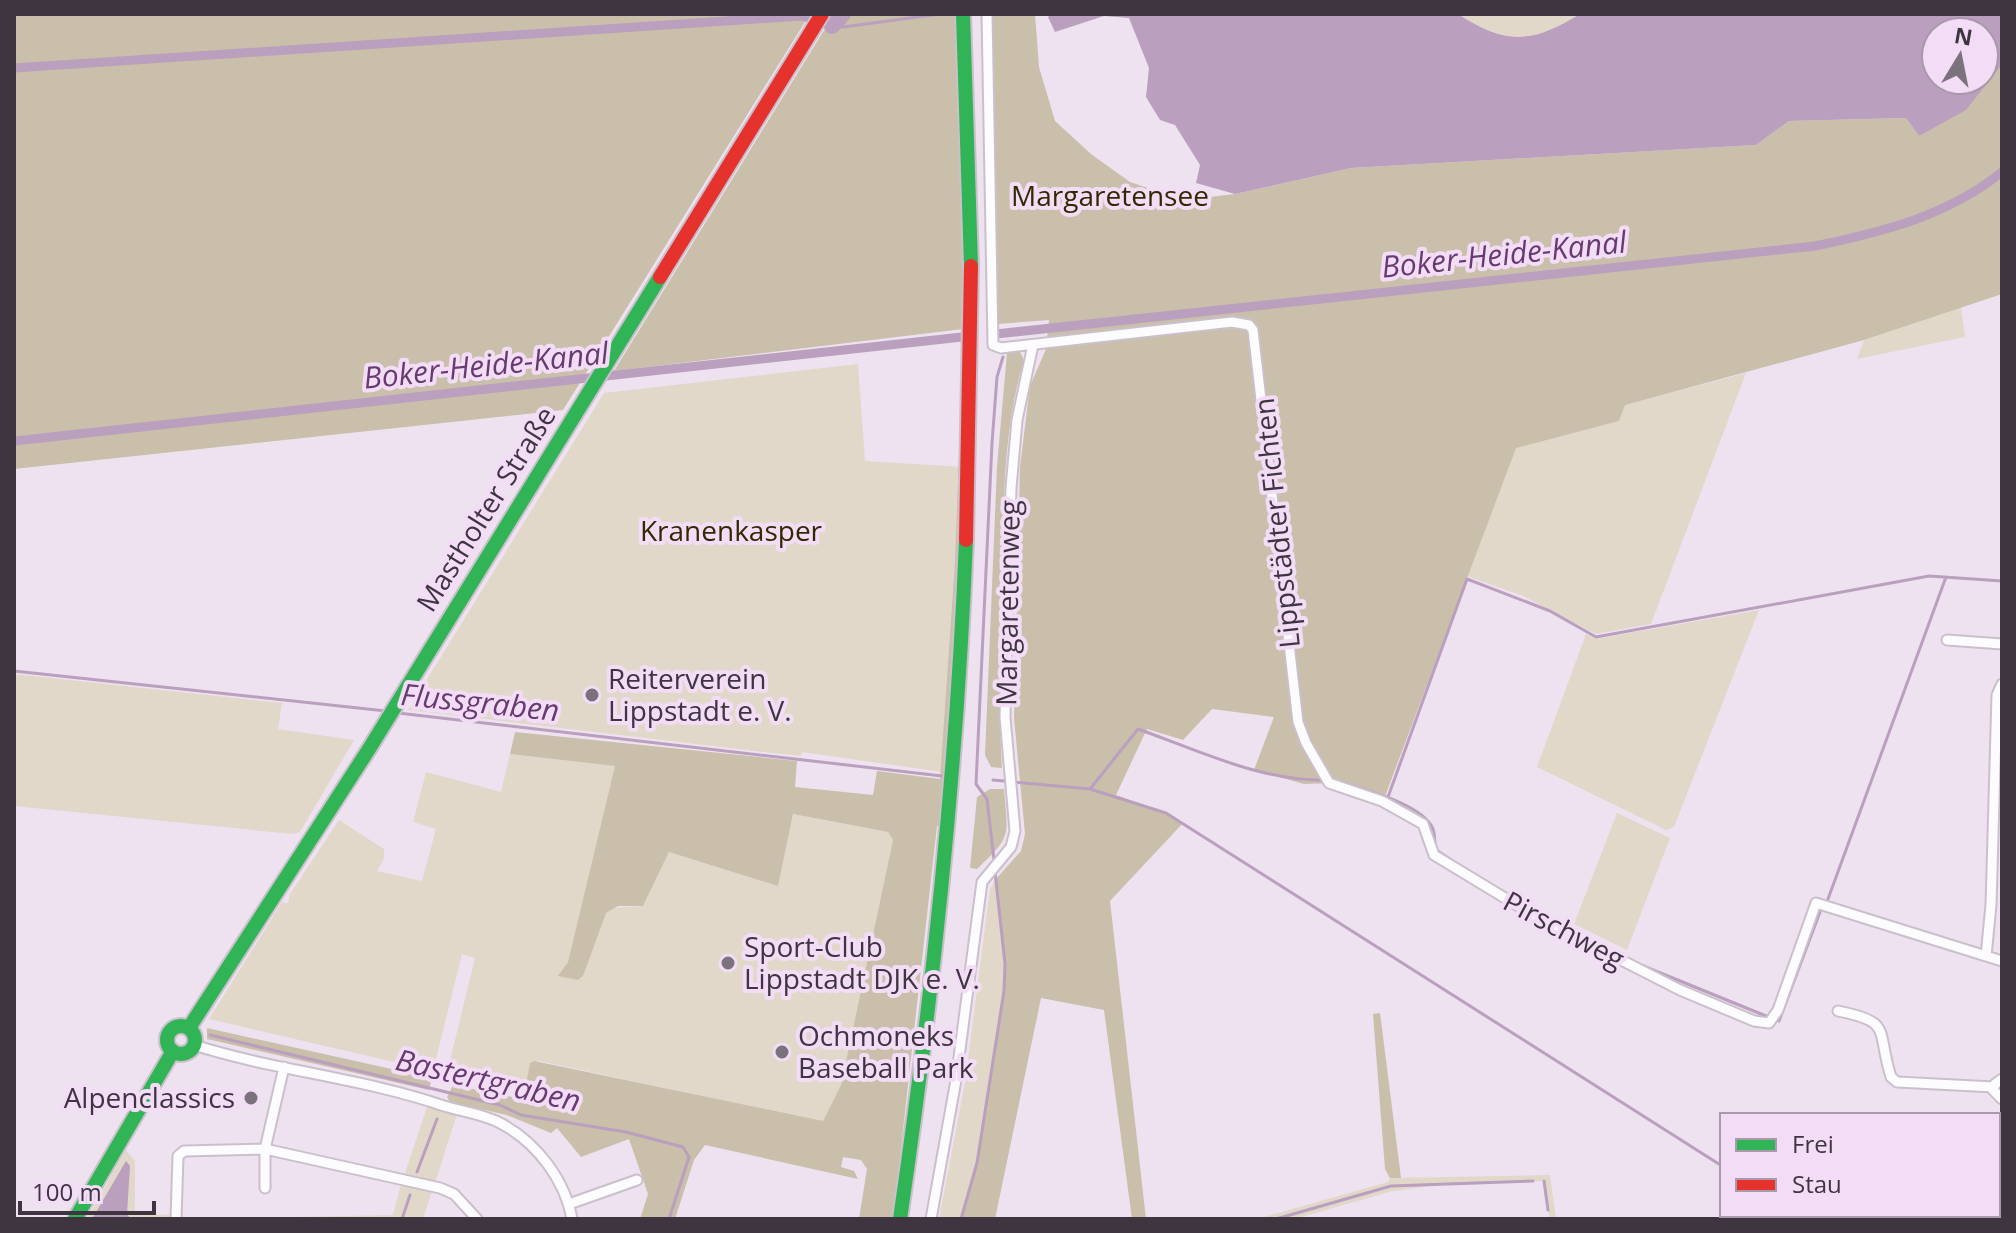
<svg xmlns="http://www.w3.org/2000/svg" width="2016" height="1233" font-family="'Open Sans',sans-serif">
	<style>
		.green { fill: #e1d8ca }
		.forest { fill: #c9bfaa }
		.water { fill: #ba9fbe; fill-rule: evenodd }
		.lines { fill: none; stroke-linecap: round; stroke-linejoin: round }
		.stream { stroke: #ba9fbe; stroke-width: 3 }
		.canal { stroke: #ba9fbe; stroke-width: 9 }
		.river { stroke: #ba9fbe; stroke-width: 16 }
		.street-casing { stroke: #cac0cb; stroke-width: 13 }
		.fast-casing { stroke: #cac0cb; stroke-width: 18 }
		.jam-casing { stroke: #cac0cb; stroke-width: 18 }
		.street { stroke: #fcfbfd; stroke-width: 9 }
		.fast { stroke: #30b455; stroke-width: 14 }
		.jam { stroke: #e5322d; stroke-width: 14 }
		.poi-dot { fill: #7c727e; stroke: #f2dcf6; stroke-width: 3 }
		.labels { text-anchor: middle; stroke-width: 8; stroke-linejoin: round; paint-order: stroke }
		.park-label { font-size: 28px; fill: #312a01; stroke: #f2dcf6 }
		.street-label { font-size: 28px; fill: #3e3540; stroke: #f2dcf6 }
		.poi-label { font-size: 28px; fill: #3e3540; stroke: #f2dcf6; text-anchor: start }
		.water-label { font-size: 30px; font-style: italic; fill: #673b6f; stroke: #f2dcf6 }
	</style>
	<rect width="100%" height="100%" fill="#eee2f0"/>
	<!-- green -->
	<path class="green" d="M1458,14H1580C1531,44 1507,45 1458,14Z
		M1961,307L1965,337L1857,359L1864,340Z
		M858,364L865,461L964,467L942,772L802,752L801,756L763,752L408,710L604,393Z
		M1746,373L1651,624L1596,634L1523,596L1467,576L1515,448L1618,421L1624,405Z
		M1759,610L1674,827L1666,830L1537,767L1586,634L1596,639Z
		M14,674L282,703L278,729L354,740L300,832L292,834L14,806Z
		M510,754L616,766L568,962L559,976L610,908L643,906L669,852L778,886L793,814L888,832L893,840L841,1085L823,1122L539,1061L530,1063L525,1090L447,1073L475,958L462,954L433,1071L209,1019L282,902L288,903L290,894L339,820L384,849V859L377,871L422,881L436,829L413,822L426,772L501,792Z
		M1617,813L1670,838L1627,950L1574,924Z
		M996,879L1005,964L1004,991L977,1163L961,1219H939L965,1082L990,889Z
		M427,1107L457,1114L435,1183L404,1176Z
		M126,1150L135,1161V1214L173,1215V1219H131L113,1185L92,1219H87Z
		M1550,1175L1556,1219H1550L1543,1181L1448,1184L1393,1191L1294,1219H1257L1388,1182L1390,1178Z
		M401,1184L432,1191L423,1219H182L393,1215Z"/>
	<!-- forest -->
	<path class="forest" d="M14,14H810L563,410L14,469Z
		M834,14H956L963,139V329L614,371Z
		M991,14H1035L1039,67L1055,121L1091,154L1130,182L1184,200L1235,194L1351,168L1756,145L1789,121L1906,118L1919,136L2002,64V294L1864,340L1625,405L1619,421L1516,448L1384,799L1334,783L1304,784L1254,770L1274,717L1212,709L1183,740L1147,729L1116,795L1166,813L1183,823L1110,901L1146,1219H1132L1104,1010L1041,998L995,1219H961L977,1163L1004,991L1005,964L996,879L1021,851L1025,834L1014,718L1020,467L1030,386L1046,349L1049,320L998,324Z
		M967,346L957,651L942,826H937L893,1219H859L867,1169L861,1160L843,1157L841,1167L854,1171L858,1179L705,1145L694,1160L675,1219H640L648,1194L629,1139L581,1157L557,1128L551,1133L507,1115L450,1102L447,1097L453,1085L523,1099L530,1063L534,1061L823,1121L841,1085L893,840L888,832L793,814L778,886L669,852L643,906H618L606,913L583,976L578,980L558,976L568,962L615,766L510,754L515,732L797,761L795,787L873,795L877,771L940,779L955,563L963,347Z
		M1020,352L1024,360C1003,429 1004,500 1002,572C1001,638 998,703 1002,768L991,767L985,755L997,466L1007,353Z
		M990,789H1004C1008,837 1012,836 977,869L970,868L977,797Z
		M1380,1013L1401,1178H1390L1385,1169L1373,1014Z
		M207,1028L432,1078L429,1090L207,1039Z"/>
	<!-- water -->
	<path class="water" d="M1051,14H1458C1506,45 1531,44 1580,14H2002L2000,67L1966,110L1919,136L1906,118L1789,121L1756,145L1351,168L1235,194L1196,183L1200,165L1175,125L1160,120L1146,97L1149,68L1129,18L1104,16L1055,32L1048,17ZM1936,32H1984V80H1936Z
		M126,1161L130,1166L127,1214L131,1219H92Z"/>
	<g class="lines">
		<!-- stream -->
		<path class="stream" d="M789,18L793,14
			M832,26L843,27L940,14
			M14,671L386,711
			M398,713L942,776
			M993,780L1090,789L1166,813L1722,1166
			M1341,782C1364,789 1424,805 1433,829C1435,834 1435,843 1435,849L1451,860
			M1090,789L1138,729C1197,750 1263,782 1326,780
			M1388,797L1467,579L1550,611L1596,637L1929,576L2002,581
			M994,860L987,799L976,784L992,443L997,377L1003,357
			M1498,889L1597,943
			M1828,899L1946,577
			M1636,963L1766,1016
			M1779,1021L1820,912
			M210,1035L500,1105L521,1115L626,1132L683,1147L689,1157L669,1219
			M417,1172L437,1119
			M1544,1181L1548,1210
			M1798,1215L1804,1219
			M402,1219L410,1195
			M961,1219L977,1163L1004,991L1005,964L995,872
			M1276,1219L1391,1186L1533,1181
			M1818,1219L1821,1215"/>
		<!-- canal -->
		<path class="canal" d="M14,68L803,16L832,26
			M996,334L1815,246C1883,232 1947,216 2002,172
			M14,441L962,337"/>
		<!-- river -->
		<path class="river" d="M832,26L843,14"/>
		<defs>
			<path id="street" d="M987,14L993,345L1001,348L1232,322L1249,325L1253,330L1298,722L1306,743L1329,783L1382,801L1423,824L1434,855L1533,915L1680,990L1754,1021L1769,1023L1778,1010L1816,903L2002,961
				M1947,640L2002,644
				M1986,956L1991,905L1997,695L2002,684
				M1838,1011C1893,1022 1876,1029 1891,1077L1897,1082L1994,1087
				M194,1045C276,1071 363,1078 444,1106C463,1112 484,1114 502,1124C537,1143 565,1180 572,1219
				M2002,1079L1995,1084L1993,1090L2002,1099
				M265,1188V1149L284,1067
				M569,1204L637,1180
				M176,1219L178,1156L184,1151L265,1149L440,1188L454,1194L477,1219
				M931,1219L956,1080L982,882L1011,847L1015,831L1005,717L1011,488L1017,420L1033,345"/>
			<path id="fast" d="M963,14L971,266
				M167 1040a14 14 0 1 1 28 0a14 14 0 1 1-28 0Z
				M189,1028L369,749L660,277
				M75,1219L173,1051
				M900,1219C933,994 957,768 966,540"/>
			<path id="jam" d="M660,277L822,14
				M966,540L971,266"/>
		</defs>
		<!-- street casing -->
		<use href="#street" class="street-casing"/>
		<!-- fast casing -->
		<use href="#fast" class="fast-casing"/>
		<!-- jam casing -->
		<use href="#jam" class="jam-casing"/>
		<!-- street -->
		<use href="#street" class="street"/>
		<!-- fast -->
		<use href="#fast" class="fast"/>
		<!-- jam -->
		<use href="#jam" class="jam"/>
	</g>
	<!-- markers -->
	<g class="poi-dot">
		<circle cx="592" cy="695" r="8"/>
		<circle cx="728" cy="963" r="8"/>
		<circle cx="782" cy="1052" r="8"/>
		<circle cx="251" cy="1098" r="8"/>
	</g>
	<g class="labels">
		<!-- park labels -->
		<g class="park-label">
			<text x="1110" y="206">Margaretensee</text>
			<text x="731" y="541">Kranenkasper</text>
		</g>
		<!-- street labels -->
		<g class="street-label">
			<text transform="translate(486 509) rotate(-58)" y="10">Mastholter Straße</text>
			<text transform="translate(1277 523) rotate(-96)" y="10">Lippstädter Fichten</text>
			<text transform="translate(1008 603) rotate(-89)" y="10">Margaretenweg</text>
			<text transform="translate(1564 930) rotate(28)" y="10">Pirschweg</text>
		</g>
		<!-- poi labels -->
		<g class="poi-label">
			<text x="608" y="689">Reiterverein<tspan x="608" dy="32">Lippstadt e. V.</tspan></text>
			<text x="744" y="957">Sport-Club<tspan x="744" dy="32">Lippstadt DJK e. V.</tspan></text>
			<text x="798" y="1046">Ochmoneks<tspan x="798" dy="32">Baseball Park</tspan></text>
			<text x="235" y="1108" text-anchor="end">Alpenclassics</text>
		</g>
		<!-- water labels -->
		<g class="water-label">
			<text transform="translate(1504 255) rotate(-6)" y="10">Boker-Heide-Kanal</text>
			<text transform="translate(486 366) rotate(-6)" y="10">Boker-Heide-Kanal</text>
			<text transform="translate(480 703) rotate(6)" y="10">Flussgraben</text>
			<text transform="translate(488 1081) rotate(13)" y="10">Bastertgraben</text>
		</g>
	</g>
	<!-- border -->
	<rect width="2016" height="1233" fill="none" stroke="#3e3540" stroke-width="32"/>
	<!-- legend -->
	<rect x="1720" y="1113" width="280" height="104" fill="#f2dcf6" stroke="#aa99ad" stroke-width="2"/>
	<rect x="1736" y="1139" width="40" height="12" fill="#30b455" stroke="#aa99ad" stroke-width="2"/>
	<text x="1792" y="1153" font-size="24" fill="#3e3540">Frei</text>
	<rect x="1736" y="1179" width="40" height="12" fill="#e5322d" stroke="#aa99ad" stroke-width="2"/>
	<text x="1792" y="1193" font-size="24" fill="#3e3540">Stau</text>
	<!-- north arrow -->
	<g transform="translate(1960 56) rotate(10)"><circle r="38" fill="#f2dcf6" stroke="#aa99ad" stroke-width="2"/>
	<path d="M0-6L14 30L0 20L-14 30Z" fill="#7c727e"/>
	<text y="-12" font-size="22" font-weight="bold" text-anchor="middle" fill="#3e3540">N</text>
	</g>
	<!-- scale -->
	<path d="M20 1201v12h134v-12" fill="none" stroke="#3e3540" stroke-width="4"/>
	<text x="32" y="1201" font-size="24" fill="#3e3540" stroke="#f2dcf6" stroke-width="6" paint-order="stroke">100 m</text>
</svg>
